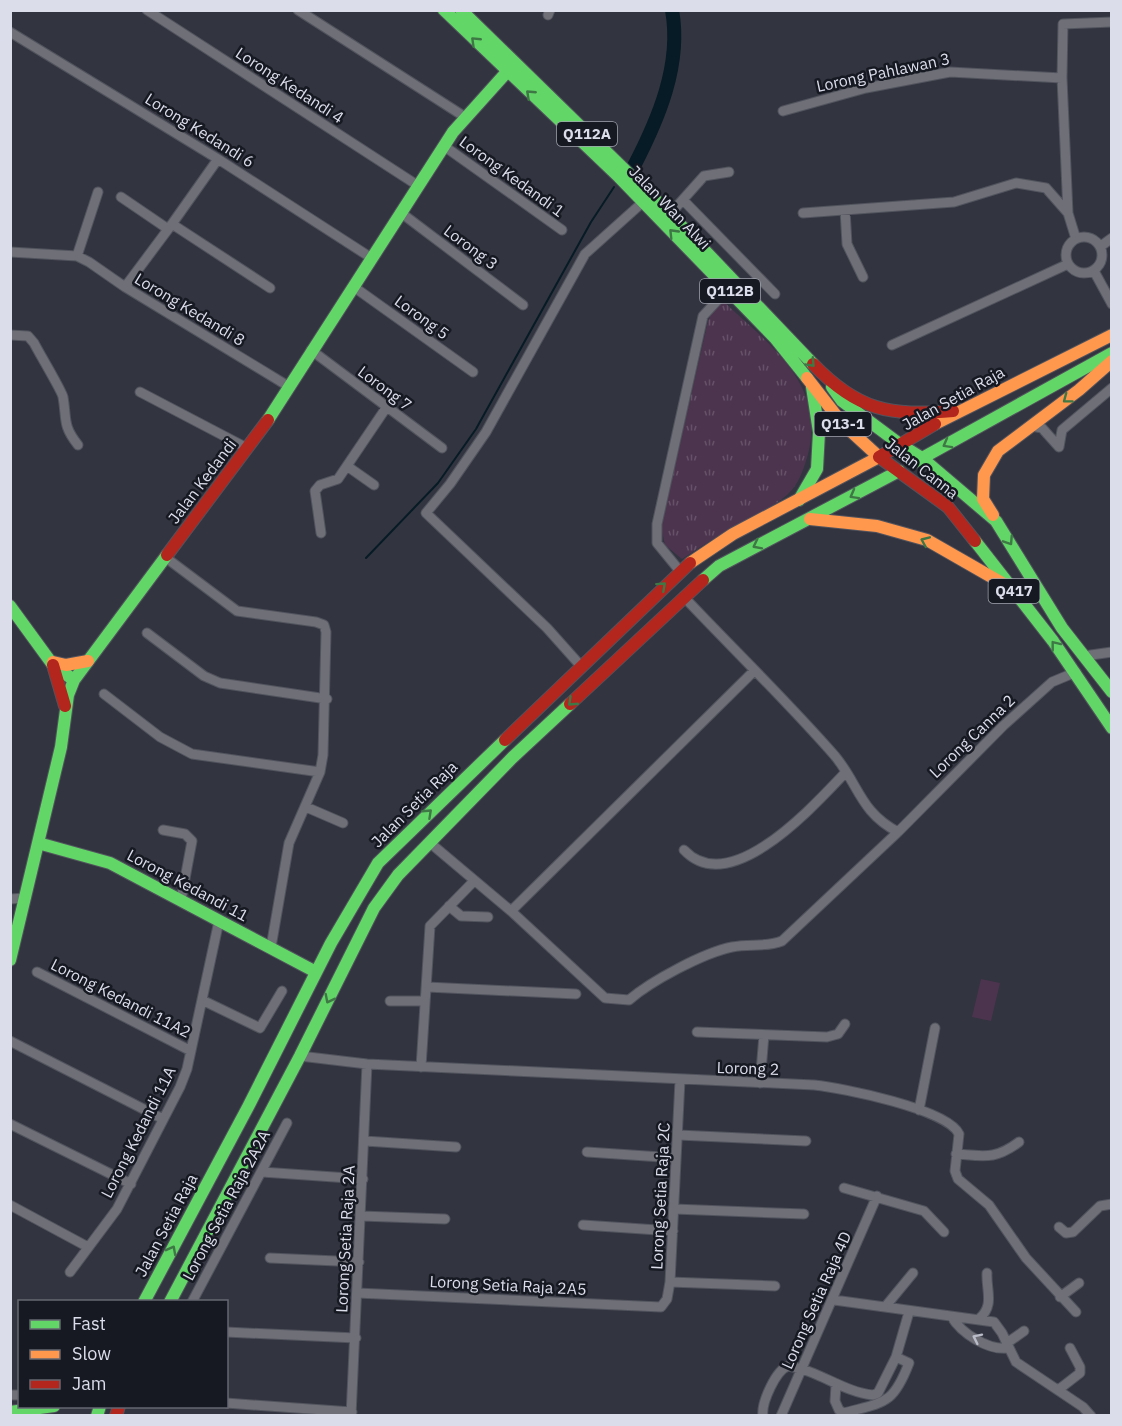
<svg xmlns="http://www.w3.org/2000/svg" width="1122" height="1426" font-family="'IBM Plex Sans',sans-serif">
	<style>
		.grass { fill: url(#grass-tufts) }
		.pitch { fill: #4c344f }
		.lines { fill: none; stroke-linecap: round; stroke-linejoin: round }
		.stream { stroke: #061b25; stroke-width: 2 }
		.river { stroke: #061b25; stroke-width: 14 }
		.street-casing { stroke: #51535d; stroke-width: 11 }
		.fast-casing { stroke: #51535d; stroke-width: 14 }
		.slow-casing { stroke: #51535d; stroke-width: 14 }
		.jam-casing { stroke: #51535d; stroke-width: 14 }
		.street { stroke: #6e6f77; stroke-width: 9 }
		.fast { stroke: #63d668; stroke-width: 12 }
		.slow { stroke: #ff974d; stroke-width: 12 }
		.jam { stroke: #b3261e; stroke-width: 12 }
		.oneway { stroke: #3d7845 }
		.oneway2 { stroke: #babcc8 }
		.labels { text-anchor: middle; stroke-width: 5; stroke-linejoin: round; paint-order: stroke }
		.shield { fill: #171922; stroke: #a0a2ae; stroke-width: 1.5 }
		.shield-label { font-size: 15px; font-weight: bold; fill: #dbddea }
		.street-label { font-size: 16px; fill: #dbddea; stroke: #171922 }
	</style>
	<defs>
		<pattern id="grass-tufts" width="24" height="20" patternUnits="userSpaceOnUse" patternTransform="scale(1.5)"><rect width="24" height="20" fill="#4c344f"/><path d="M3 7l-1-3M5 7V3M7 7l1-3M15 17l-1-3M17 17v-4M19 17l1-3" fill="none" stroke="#655168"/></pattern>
	</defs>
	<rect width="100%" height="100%" fill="#32343f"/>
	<!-- grass -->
	<path class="grass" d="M722,300C768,344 826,382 808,454C804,468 799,484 788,494C775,506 756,515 741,523C721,534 701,546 682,559L665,545L661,527L708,321L712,312Z"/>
	<!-- pitch -->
	<path class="pitch" d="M981,979L1000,983L991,1021L972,1017Z"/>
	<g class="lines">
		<!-- stream -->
		<path class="stream" d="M366,558L438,483L476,429L591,222L614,187"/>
		<!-- river -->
		<path class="river" d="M633,168C658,120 682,65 672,10"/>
		<defs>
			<path id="street" d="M147,10L417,185
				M298,10L465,117
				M548,15L550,10
				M10,32L218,159L370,257
				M783,111L866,88L950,72L1062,78
				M444,146L562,230
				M218,159L172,224L270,288
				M121,197L168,229
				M683,200L775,294
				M845,210L847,244L863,277
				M400,212L523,305
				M803,213L954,202L1016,183L1046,188L1068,213
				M670,214L704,176L729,172
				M1066 255a18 18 0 1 1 36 0a18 18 0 1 1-36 0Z
				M1076,239L1068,213L1062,78L1063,24L1112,22
				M1101,246L1112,238
				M10,252L77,256L89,262L125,287L288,386
				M77,256L98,192
				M1094,271L1112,304
				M125,287L172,224
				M354,287L473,372
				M10,335L28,336L34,343C39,353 62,391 63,397C67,419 62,425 78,445
				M892,345L1068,264
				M311,350L442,448
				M140,392L247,448
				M1032,426L1042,428L1059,447
				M1059,447L1062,430L1112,388
				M347,466L374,485
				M321,533L315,491L320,485L338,479L386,408
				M165,557L237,611L316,622L324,625L326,632L323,755L320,772L289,843L271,947
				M679,570L657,543V524L703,316L728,289
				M684,597C734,650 787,701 835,756C859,785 860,812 898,832
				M147,633L204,676L220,683L327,699
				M1084,656L1112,652
				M580,665L547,628L426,513L450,484L486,432L585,254L643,202
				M104,694L160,737L192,754L320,772
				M306,807L343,823
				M163,830L185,834L192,841L181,900
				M429,842L511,911L605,998L629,1000C651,981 703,953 732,947C750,943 764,948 782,941L898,832L1003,726L1052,682L1076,672
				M684,850C731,900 816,803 846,772
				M10,899L25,898
				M449,906L461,916L488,917
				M511,911L754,671
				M37,972L191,1051
				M427,987L576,994
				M202,1000L260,1028L282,991
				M390,1001H425
				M697,1032L827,1037L838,1034L845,1024
				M10,1041L163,1119
				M300,1056L367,1064L814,1085C842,1088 948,1109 959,1134L955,1171L958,1179L989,1205L1026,1258L1076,1312
				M421,1067L430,926L474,881
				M760,1083L764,1035
				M919,1110L935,1028
				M10,1124L131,1184
				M678,1135L806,1141
				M365,1141L456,1147
				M587,1152L676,1158
				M956,1154C984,1156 995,1160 1019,1142
				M262,1172L363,1179
				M844,1188L924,1211L944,1232
				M10,1205L88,1247
				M674,1209L804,1214
				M361,1216L445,1219
				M583,1225L673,1231
				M1059,1227L1066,1233L1073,1232L1100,1206L1112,1204
				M270,1258L359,1262
				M70,1272L117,1209L180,1087L187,1069L219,921
				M670,1282L775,1286
				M357,1293L661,1307L667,1299L670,1282L680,1080
				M1060,1297L1079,1283
				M834,1300L994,1322L1002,1333L1016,1362L1083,1407L1091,1416
				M192,1302L287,1123
				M885,1307L913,1273
				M951,1316C961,1333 988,1351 1009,1348
				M979,1319C995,1305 986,1291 987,1273
				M226,1332L356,1338
				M1007,1343L1024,1331
				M836,1385L835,1401L839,1410L844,1413C884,1402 893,1405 909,1363L896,1357
				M1058,1390L1080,1373V1367L1070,1348
				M10,1395H20
				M226,1403L352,1412
				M351,1416L367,1064
				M763,1416C761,1403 776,1370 788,1366C818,1370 843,1392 873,1395L878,1393L896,1357L909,1312
				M781,1416L877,1196"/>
			<path id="fast" d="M444,10L619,177L775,338L807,378
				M461,10L670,214L813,364
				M832,387L842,401L901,445
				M268,420L453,132L514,64
				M901,445L922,458L996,521L1062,628L1112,692
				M915,462L1112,353
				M799,500L817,469L819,432L812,387
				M975,541L1053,641L1112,728
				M703,580L719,566L899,471
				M10,606L53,665L74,680
				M38,843L110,863L316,972
				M10,960L61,747L68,695L74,680L167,555
				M144,1302L248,1107L331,943L378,863L505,740
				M170,1302L300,1056L374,908L398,875L513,757L570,704
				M10,1412L54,1406
				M97,1416L100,1406"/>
			<path id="slow" d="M935,424L1112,335
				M993,515L983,499L984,475L998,451L1079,390L1112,361
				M810,519L877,526L927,540L1009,587
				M690,563L733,534L879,457L842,423L807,378
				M53,662L66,665L88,661"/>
			<path id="jam" d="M813,364C858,411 890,416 953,411
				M935,424L879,457L948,507L975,541
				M167,555L268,420
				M53,665L65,706
				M570,704L703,580
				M505,740L690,563
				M116,1416L119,1406"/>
		</defs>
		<!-- street casing -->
		<use href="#street" class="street-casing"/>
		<!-- fast casing -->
		<use href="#fast" class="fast-casing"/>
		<!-- slow casing -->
		<use href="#slow" class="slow-casing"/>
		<!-- jam casing -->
		<use href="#jam" class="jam-casing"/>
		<!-- street -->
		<use href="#street" class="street"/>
		<!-- fast -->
		<use href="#fast" class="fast"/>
		<!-- slow -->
		<use href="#slow" class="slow"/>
		<!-- jam -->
		<use href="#jam" class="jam"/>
	</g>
	<!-- one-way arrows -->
	<defs><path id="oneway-chevron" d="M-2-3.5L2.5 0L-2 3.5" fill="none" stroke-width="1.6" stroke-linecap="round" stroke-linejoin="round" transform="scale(1.5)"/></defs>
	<g class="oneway">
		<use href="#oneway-chevron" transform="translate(475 41) rotate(-136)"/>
		<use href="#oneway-chevron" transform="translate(530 94) rotate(-137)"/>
		<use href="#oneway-chevron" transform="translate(673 233) rotate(-134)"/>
		<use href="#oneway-chevron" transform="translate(811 363) rotate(47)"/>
		<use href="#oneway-chevron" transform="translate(1067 399) rotate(143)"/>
		<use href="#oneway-chevron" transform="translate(947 444) rotate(151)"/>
		<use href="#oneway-chevron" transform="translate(854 495) rotate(151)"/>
		<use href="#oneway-chevron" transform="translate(925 541) rotate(-157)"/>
		<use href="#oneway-chevron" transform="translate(1009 541) rotate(57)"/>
		<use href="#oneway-chevron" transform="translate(757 545) rotate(153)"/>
		<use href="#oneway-chevron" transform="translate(662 586) rotate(-42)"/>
		<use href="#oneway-chevron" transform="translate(1055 645) rotate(-128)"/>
		<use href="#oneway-chevron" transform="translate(572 702) rotate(137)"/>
		<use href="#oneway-chevron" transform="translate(428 813) rotate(-43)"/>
		<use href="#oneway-chevron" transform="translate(329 999) rotate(117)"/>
		<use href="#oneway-chevron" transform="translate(172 1250) rotate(-62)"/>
	</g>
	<use class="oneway2" href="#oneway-chevron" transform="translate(977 1338) rotate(-154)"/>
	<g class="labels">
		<!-- shield labels -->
		<g class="shield">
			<rect x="557" y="122" width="60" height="24" rx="4.5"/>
			<rect x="700" y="279" width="60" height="24" rx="4.5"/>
			<rect x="814.5" y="412" width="57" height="24" rx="4.5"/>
			<rect x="988.5" y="579" width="51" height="24" rx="4.5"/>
		</g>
		<g class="shield-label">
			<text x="587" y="139">Q112A</text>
			<text x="730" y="296">Q112B</text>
			<text x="843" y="429">Q13-1</text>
			<text x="1014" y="596">Q417</text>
		</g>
		<!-- street labels -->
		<g class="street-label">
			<text transform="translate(883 72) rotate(-12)" y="6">Lorong Pahlawan 3</text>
			<text transform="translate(290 85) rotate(33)" y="6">Lorong Kedandi 4</text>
			<text transform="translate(200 130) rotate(32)" y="6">Lorong Kedandi 6</text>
			<text transform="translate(512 176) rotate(36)" y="6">Lorong Kedandi 1</text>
			<text transform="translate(670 207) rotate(46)" y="6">Jalan Wan Alwi</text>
			<text transform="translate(471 247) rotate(37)" y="6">Lorong 3</text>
			<text transform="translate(190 309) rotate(31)" y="6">Lorong Kedandi 8</text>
			<text transform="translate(422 317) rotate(36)" y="6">Lorong 5</text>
			<text transform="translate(385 388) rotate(37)" y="6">Lorong 7</text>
			<text transform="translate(953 398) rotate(-29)" y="6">Jalan Setia Raja</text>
			<text transform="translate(922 468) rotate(38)" y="6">Jalan Canna</text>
			<text transform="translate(202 481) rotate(-53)" y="6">Jalan Kedandi</text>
			<text transform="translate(972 736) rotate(-44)" y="6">Lorong Canna 2</text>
			<text transform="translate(414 804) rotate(-45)" y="6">Jalan Setia Raja</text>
			<text transform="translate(188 885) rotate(28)" y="6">Lorong Kedandi 11</text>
			<text transform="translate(121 998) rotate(27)" y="6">Lorong Kedandi 11A2</text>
			<text transform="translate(748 1068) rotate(2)" y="6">Lorong 2</text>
			<text transform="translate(138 1132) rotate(-63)" y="6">Lorong Kedandi 11A</text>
			<text transform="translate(660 1196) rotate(-87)" y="6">Lorong Setia Raja 2C</text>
			<text transform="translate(226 1205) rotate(-62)" y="6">Lorong Setia Raja 2A2A</text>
			<text transform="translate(166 1225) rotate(-62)" y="6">Jalan Setia Raja</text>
			<text transform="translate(345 1239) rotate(-87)" y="6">Lorong Setia Raja 2A</text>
			<text transform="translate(508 1285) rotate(3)" y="6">Lorong Setia Raja 2A5</text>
			<text transform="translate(816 1300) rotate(-66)" y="6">Lorong Setia Raja 4D</text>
		</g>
	</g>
	<!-- border -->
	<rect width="1122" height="1426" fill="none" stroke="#dbddea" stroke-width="24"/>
	<!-- legend -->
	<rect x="18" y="1300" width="210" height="108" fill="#171922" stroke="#656772" stroke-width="1.5"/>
	<rect x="30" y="1320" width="30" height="9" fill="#63d668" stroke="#656772" stroke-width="1.5"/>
	<text x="72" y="1330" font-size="18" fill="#dbddea">Fast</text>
	<rect x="30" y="1350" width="30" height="9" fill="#ff974d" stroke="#656772" stroke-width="1.5"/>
	<text x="72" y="1360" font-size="18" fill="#dbddea">Slow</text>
	<rect x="30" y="1380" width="30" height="9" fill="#b3261e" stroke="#656772" stroke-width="1.5"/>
	<text x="72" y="1390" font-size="18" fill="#dbddea">Jam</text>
</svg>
